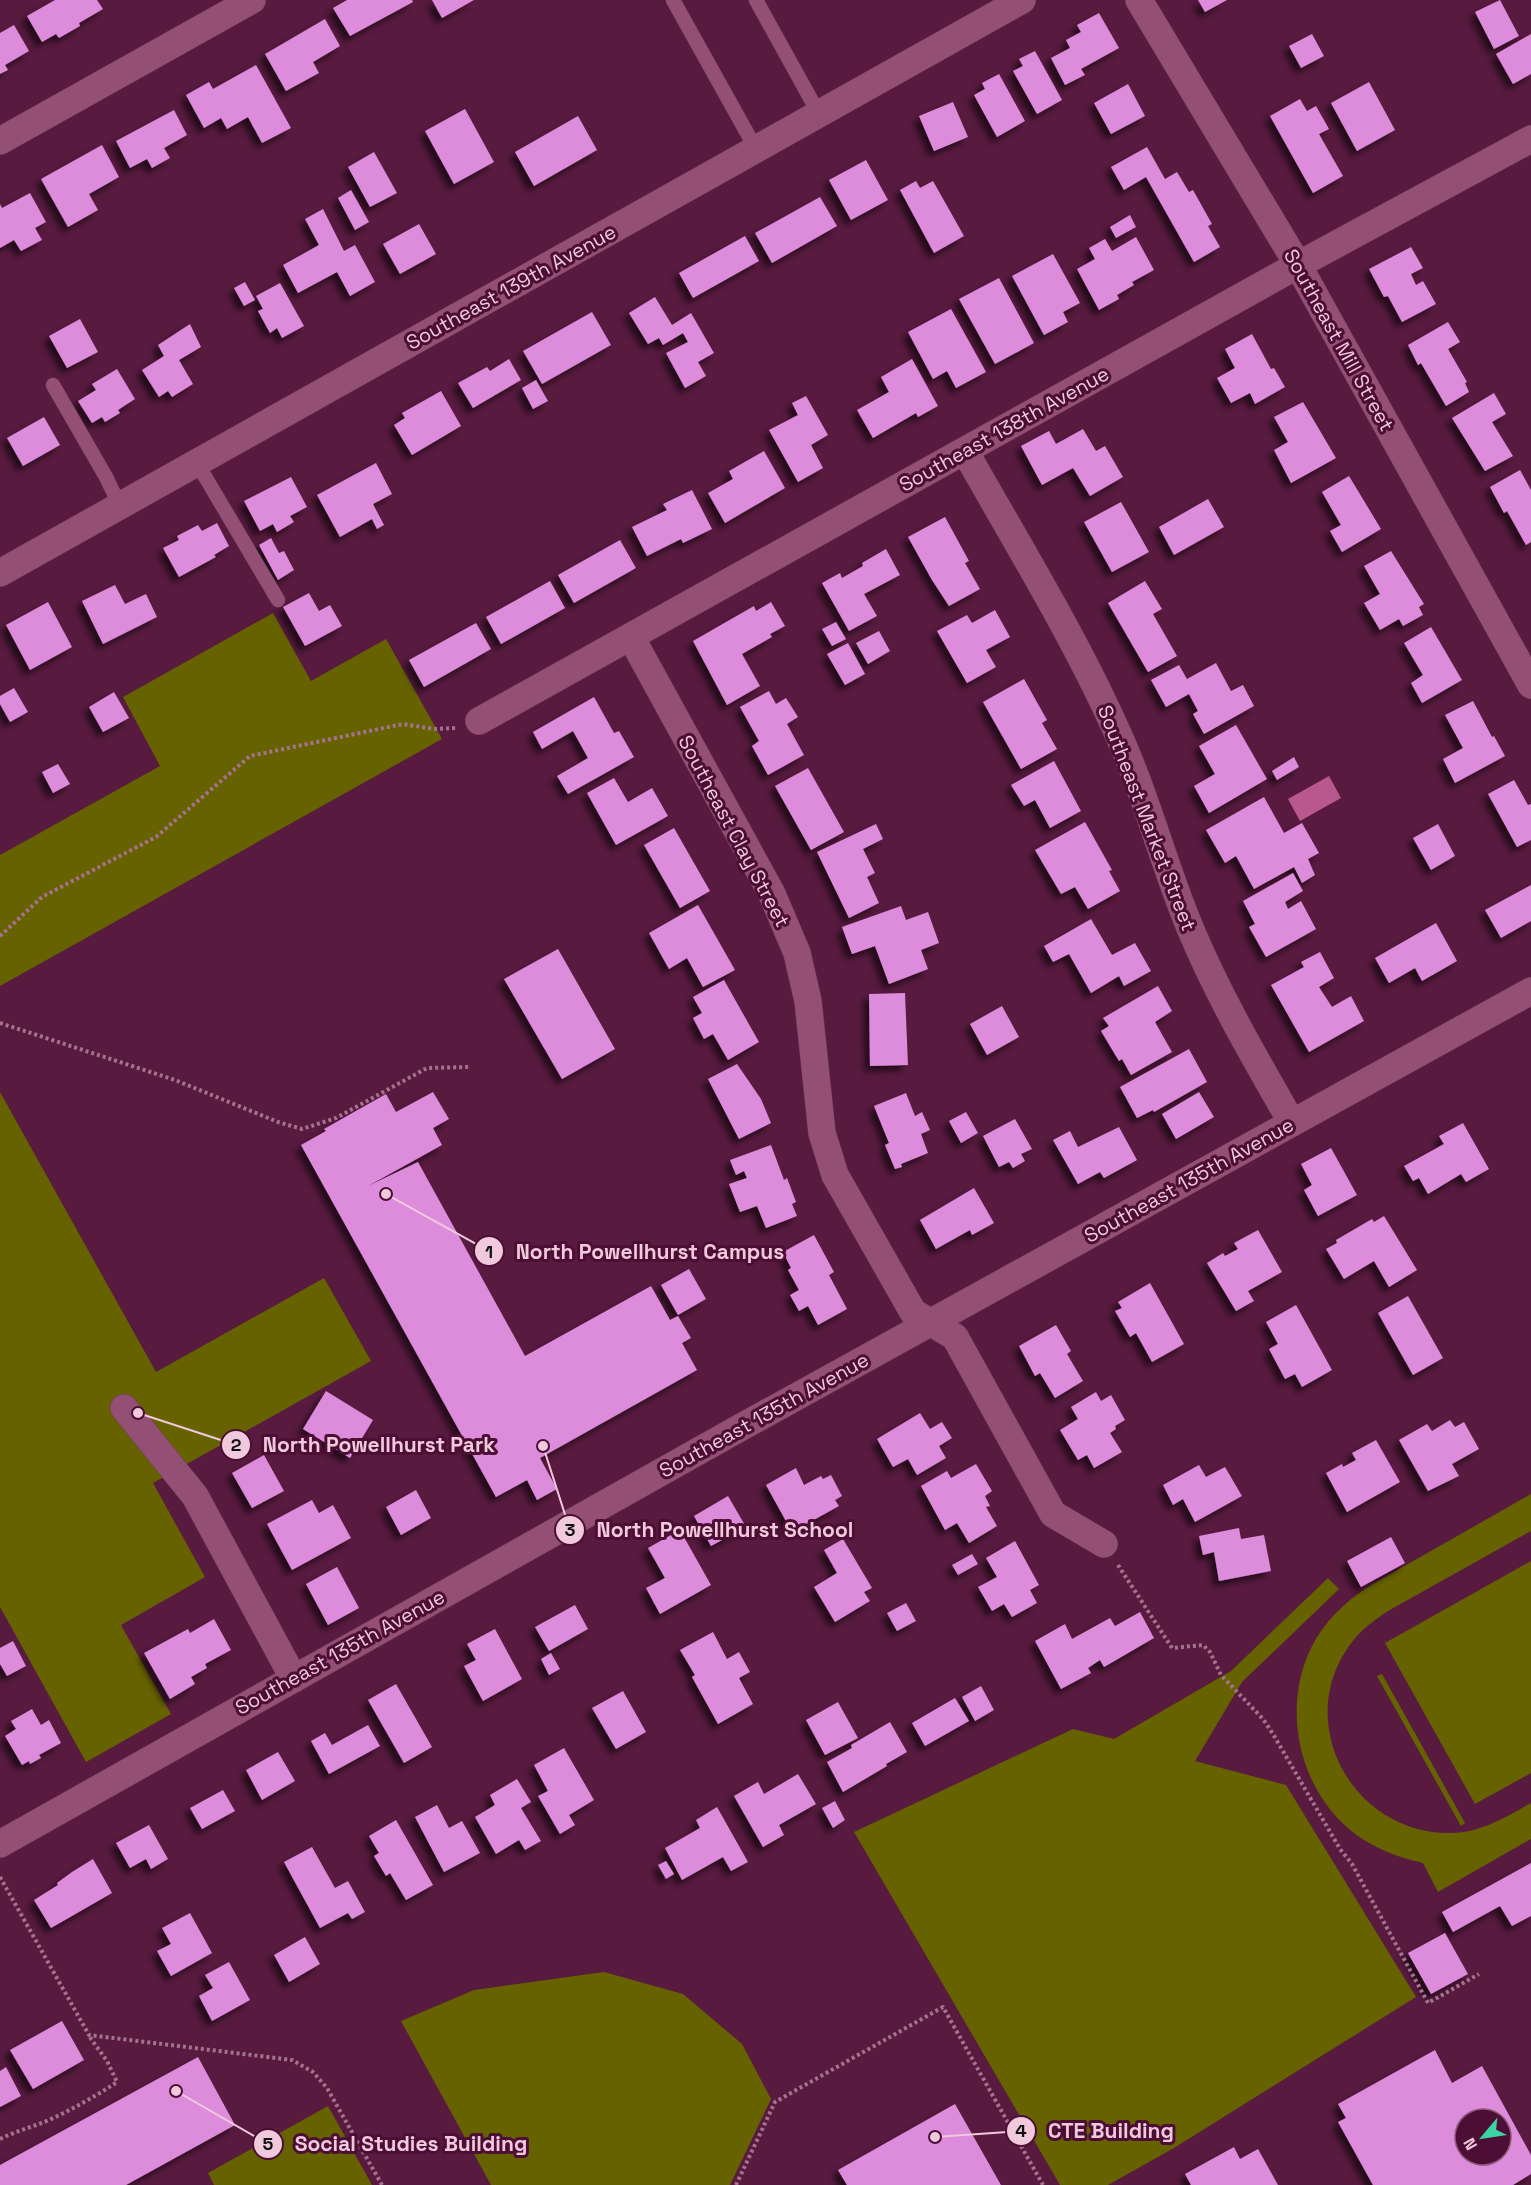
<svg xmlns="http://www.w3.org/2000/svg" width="1531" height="2185" font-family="'Space Grotesk',sans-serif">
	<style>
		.green { fill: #666200 }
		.water { fill: #b8588e }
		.building { fill: #dc8cdb; fill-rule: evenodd; filter: url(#shadow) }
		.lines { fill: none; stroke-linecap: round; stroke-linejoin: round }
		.service-casing { stroke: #723c5d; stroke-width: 15 }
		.minor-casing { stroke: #723c5d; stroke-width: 28 }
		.path { stroke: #a5728f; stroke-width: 4; stroke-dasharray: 3 3; stroke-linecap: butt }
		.service { stroke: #934f74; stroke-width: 14 }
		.minor { stroke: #934f74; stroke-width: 27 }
		.labels { text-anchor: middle; stroke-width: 6; stroke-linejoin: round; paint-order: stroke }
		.street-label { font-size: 20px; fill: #f1c9dd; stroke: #4c0e35 }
		.leader { fill: none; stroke: #f1c9dd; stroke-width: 2 }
		.callout-dot { fill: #f1c9dd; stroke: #4c0e35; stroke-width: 2 }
		.mark-label { font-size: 18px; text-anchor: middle; font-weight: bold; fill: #111 }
		.callout-label { font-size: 21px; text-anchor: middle; font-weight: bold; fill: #f1c9dd; stroke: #4c0e35; stroke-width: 6; stroke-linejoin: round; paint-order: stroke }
	</style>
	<defs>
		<filter id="shadow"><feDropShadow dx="-5.5" dy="5.5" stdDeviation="3" flood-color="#0009"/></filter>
	</defs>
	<rect width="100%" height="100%" fill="#581a3f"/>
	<!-- green -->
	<path class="green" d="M273,613L311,681L386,639L442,739L0,986V855L160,766L123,697Z
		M0,1092L156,1372L324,1278L371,1361L153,1483L205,1577L121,1625L171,1714L86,1762L0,1607Z
		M1531,1494V1531L1388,1611C1376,1619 1365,1627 1356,1637C1285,1721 1357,1845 1464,1832C1489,1828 1510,1815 1531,1803V1839L1438,1892L1423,1863C1396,1857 1370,1847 1349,1829C1295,1783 1280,1698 1317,1637C1332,1614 1350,1598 1373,1584Z
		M1531,1561V1773L1475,1804L1385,1643Z
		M1328,1578L1339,1589L1242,1682L1195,1761L1286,1785L1416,1997L1174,2148L1108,2185H1060L854,1832L1073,1729L1114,1739L1231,1671Z
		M1382,1674L1465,1823L1461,1826L1377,1676Z
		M604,1972L683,1994L742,2044L771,2099L730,2185H491L401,2021L474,1990Z
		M328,2106L372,2185H214L208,2173Z"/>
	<!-- water -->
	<path class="water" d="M1329,776L1341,798L1300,821L1288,799Z"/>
	<!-- building -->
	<path class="building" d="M55,0H97L103,9L79,23L80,26L59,38L56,34L42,42L27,16Z
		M347,0H412L413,2L350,36L333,8Z
		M432,0H474L442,18Z
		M1198,0H1227L1205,12Z
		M1500,0L1519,36L1494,49L1475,12Z
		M1099,13L1119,48L1081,69L1085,75L1065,85L1051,58L1070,48L1066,40L1081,32L1077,25Z
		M325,19L340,46L313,62L319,73L286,91L265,54Z
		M14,25L29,51L5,65L8,70L0,74V33Z
		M1312,34L1324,56L1301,68L1289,46Z
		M1531,34V74L1513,84L1496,54Z
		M1035,51L1062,100L1037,114L1013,71L1023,66L1019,59Z
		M256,65L291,128L262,143L248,117L227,129L221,118L204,128L186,95L209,82L213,89Z
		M999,74L1025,121L997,137L974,95L985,89L982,83Z
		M1369,82L1395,130L1357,151L1331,103Z
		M1128,84L1145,116L1111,134L1094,103Z
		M1300,99L1307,111L1316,106L1329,129L1319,134L1343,176L1313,193L1270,116Z
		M953,102L968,137L934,151L919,116Z
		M465,109L494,162L454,184L425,131Z
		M174,110L187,135L164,148L170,158L152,168L147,159L130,168L116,141Z
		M578,116L597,150L534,186L515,152Z
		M102,145L119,177L89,194L98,210L68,227L41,179Z
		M1147,147L1165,179L1177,172L1189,192L1193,190L1212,224L1208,226L1220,247L1194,262L1146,177L1124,190L1111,167Z
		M374,152L397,193L370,207L348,167Z
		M866,160L888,200L851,220L829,180Z
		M916,181L920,188L933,181L964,236L934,253L900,190Z
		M351,190L369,222L355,230L338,198Z
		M30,193L46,222L35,228L42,240L21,251L14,240L0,248V204L2,208Z
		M820,197L837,226L772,263L755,233Z
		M323,209L344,251L355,245L375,282L350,296L337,272L298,293L283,265L319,245L305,219Z
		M1130,215L1136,227L1116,238L1110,227Z
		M419,224L436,254L400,274L383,244Z
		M745,236L759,261L693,298L679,273Z
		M1136,237L1154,270L1132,282L1134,285L1117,295L1119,299L1099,310L1077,269L1095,259L1089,248L1105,239L1112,251Z
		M1411,247L1423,268L1411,274L1416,285L1423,281L1436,304L1402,322L1388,296L1384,297L1369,269Z
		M1053,254L1080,303L1063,312L1068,322L1044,335L1012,276Z
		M999,278L1034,343L995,364L959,299Z
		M245,282L255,300L244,306L234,288Z
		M280,283L304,326L282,338L277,328L270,333L258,311L263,309L256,296Z
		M655,297L672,325L691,313L714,353L698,362L706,376L685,388L666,353L688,342L683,333L663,345L659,338L648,344L629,313Z
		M951,309L986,372L956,388L947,371L933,379L908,332Z
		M592,312L611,345L542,384L523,351Z
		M80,319L98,352L67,368L49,336Z
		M1448,322L1460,342L1448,349L1467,382L1465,383L1469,392L1446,406L1421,363L1418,365L1408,345Z
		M190,324L201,347L179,360L193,384L172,397L168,391L159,397L142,370L164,356L158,345Z
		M1252,334L1271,369L1274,368L1285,387L1255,404L1250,393L1231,403L1217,378L1235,368L1225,349Z
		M509,359L521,380L473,408L458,383L487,367L490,371Z
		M912,359L938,406L918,417L916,413L873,438L857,410L889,392L881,377Z
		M117,369L135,399L118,410L120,413L105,422L102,417L92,423L78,401L96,390L92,384Z
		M536,380L548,401L533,409L522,388Z
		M441,391L461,426L412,455L394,425L405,418L402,413Z
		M1494,393L1506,414L1492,422L1513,456L1485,471L1452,418Z
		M806,396L828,435L811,445L823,468L798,482L769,430L798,415L792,403Z
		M1303,402L1336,458L1291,483L1274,450L1288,442L1274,417Z
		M44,417L60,445L23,466L7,438Z
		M1083,429L1096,451L1105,446L1123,477L1090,496L1073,468L1042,485L1021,446L1049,431L1056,444Z
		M764,451L785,488L725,523L708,493L733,479L729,471Z
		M376,463L392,494L373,504L384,525L377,529L372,519L340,537L317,495Z
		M1520,470L1531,490V542L1526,545L1507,511L1504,513L1490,487Z
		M1349,476L1381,529L1342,552L1330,531L1341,525L1322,492Z
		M291,477L307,507L290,516L294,522L277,532L273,524L260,531L244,501Z
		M692,490L712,529L683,543L681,539L647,556L632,527L667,510L663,504Z
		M1208,499L1224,527L1174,555L1159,527Z
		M1121,502L1149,552L1112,572L1084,522Z
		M945,517L969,561L965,563L980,589L949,606L932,580L908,537Z
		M217,523L229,546L214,555L216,557L179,577L163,548L179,540L177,536L198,525L202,531Z
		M271,538L279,553L284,551L294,570L278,580L259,545Z
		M620,540L636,568L574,603L558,575Z
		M886,549L900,575L864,594L877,616L849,631L822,583L840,573L842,578L863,566L862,563Z
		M1391,551L1424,604L1419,607L1423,615L1403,626L1399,619L1380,630L1364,603L1380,594L1364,566Z
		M550,581L565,608L501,644L486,617Z
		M1145,581L1162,609L1153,614L1177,656L1148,672L1108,603Z
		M115,585L125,604L146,594L157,617L103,644L82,601Z
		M309,593L319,611L330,605L342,626L305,646L283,607Z
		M48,602L72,647L30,670L6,625Z
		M771,602L785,626L770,634L772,637L742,654L760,686L727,705L693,641L754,606L756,611Z
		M995,610L1010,637L986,650L996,667L967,683L937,631L967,615L972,623Z
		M836,622L846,639L832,646L822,629Z
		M476,623L491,649L424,687L409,660Z
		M1431,627L1462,680L1422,703L1411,683L1423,675L1404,643Z
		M879,631L890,651L868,664L856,643Z
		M848,643L865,674L845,685L827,654Z
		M1216,663L1231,691L1243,685L1254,706L1204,734L1193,714L1198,711L1189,694L1166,707L1151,680L1179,665L1187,679Z
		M1024,679L1047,720L1042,723L1057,749L1021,769L983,702Z
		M14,688L28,712L10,722L0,704V696Z
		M769,691L776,704L786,698L798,717L787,724L804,755L768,775L752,746L759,741L740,707Z
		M114,692L129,718L103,732L89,707Z
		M594,697L614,733L619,731L634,757L568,794L557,776L588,758L573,731L542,749L533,732Z
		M1473,701L1492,737L1494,736L1505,756L1455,783L1443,759L1463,748L1445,715Z
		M1236,725L1267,779L1209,813L1194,786L1215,774L1199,746Z
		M1294,757L1299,767L1277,780L1272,771Z
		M1054,761L1081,811L1050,828L1035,800L1024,806L1011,785Z
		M58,764L70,784L53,793L42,772Z
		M808,768L844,832L811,850L775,786Z
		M614,778L628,802L652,788L668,816L616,845L587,793Z
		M1514,780L1528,805L1531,804V840L1517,847L1488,794Z
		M1264,797L1284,833L1302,823L1319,853L1308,859L1315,875L1302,883L1294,867L1254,889L1236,856L1225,863L1206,830Z
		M1085,822L1112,870L1109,871L1120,891L1088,909L1075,887L1061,894L1035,850Z
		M876,824L883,839L863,849L875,873L867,877L879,903L849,918L817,852Z
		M1438,824L1455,856L1431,870L1413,838Z
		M674,828L710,891L680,908L644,845Z
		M1293,873L1303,891L1285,902L1288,909L1301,901L1316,929L1266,957L1249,927L1255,924L1243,901Z
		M1531,885V921L1501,938L1485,910Z
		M698,905L735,970L703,987L687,958L669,969L649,933Z
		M901,906L906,920L928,912L939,943L921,950L928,969L889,984L875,946L852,954L842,927Z
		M1091,919L1112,955L1135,943L1151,971L1124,986L1119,976L1091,993L1069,954L1053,962L1044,946Z
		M1436,923L1457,961L1422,981L1415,968L1389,983L1375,958Z
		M558,949L615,1049L562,1079L504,979Z
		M1320,952L1334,978L1319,987L1332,1007L1351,996L1364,1021L1309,1052L1271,985L1304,967L1301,962Z
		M724,980L759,1042L728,1060L713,1034L704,1039L693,1018L702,1013L693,997Z
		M1158,986L1172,1011L1155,1022L1172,1052L1131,1075L1122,1059L1119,1061L1101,1031L1109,1026L1103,1018Z
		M905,993L908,1065L870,1066L869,994Z
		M1002,1006L1019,1037L987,1055L970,1024Z
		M1189,1049L1207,1082L1154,1112L1153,1110L1137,1118L1120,1087Z
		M737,1064L761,1099L771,1123L739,1139L708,1079Z
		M433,1092L449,1119L433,1128L442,1145L368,1186L418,1162L525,1356L651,1286L670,1320L678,1316L691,1338L682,1343L697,1370L540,1458L557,1489L537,1500L527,1480L496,1497L301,1145L326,1131L324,1129L386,1094L396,1112Z
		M1199,1092L1214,1117L1176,1139L1162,1114Z
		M906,1093L915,1116L922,1112L930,1130L921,1134L928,1153L901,1164L902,1167L895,1169L885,1145L889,1143L874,1106Z
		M966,1112L978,1133L961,1143L949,1121Z
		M1015,1119L1032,1149L1021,1154L1025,1161L1013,1168L1009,1162L999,1167L983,1136Z
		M1463,1123L1489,1169L1466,1182L1461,1174L1428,1194L1419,1178L1413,1181L1404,1166L1444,1144L1439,1136Z
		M1119,1127L1137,1160L1104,1178L1100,1172L1078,1184L1053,1140L1070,1131L1078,1147Z
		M771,1145L784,1180L787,1178L796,1202L792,1204L797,1216L766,1228L757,1206L740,1212L729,1184L747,1178L744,1171L736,1175L730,1160Z
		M1331,1148L1357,1195L1318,1216L1304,1190L1312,1185L1301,1164Z
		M974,1188L994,1223L972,1235L970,1230L936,1249L920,1220Z
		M1384,1216L1417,1270L1389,1287L1374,1261L1344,1279L1326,1249L1337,1243L1336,1240L1372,1219L1374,1222Z
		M1258,1230L1282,1272L1248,1291L1254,1301L1236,1311L1207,1263L1223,1253L1225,1256L1238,1249L1234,1243Z
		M814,1235L834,1272L829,1275L847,1309L818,1325L808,1306L799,1311L790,1295L799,1290L788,1270L791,1268L783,1252Z
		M689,1269L706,1299L678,1315L661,1285Z
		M1150,1283L1184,1344L1152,1362L1136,1333L1130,1337L1115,1311L1122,1308L1118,1302Z
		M1408,1296L1443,1358L1413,1375L1378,1313Z
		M1296,1305L1332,1370L1302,1387L1295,1374L1285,1379L1269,1349L1278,1344L1266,1322Z
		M1056,1325L1071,1351L1067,1354L1083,1381L1055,1398L1040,1373L1035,1376L1019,1346Z
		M326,1391L373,1420L350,1458L303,1429Z
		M1096,1392L1101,1401L1111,1395L1125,1420L1115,1426L1116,1429L1110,1433L1122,1452L1094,1468L1087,1455L1078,1460L1060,1430L1078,1419L1071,1407Z
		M920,1413L930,1429L942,1422L952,1438L939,1446L946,1458L917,1475L908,1459L893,1467L877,1439Z
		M1450,1420L1455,1427L1464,1422L1479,1449L1452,1464L1459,1476L1428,1491L1399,1440L1427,1424L1432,1431Z
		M1376,1440L1400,1482L1347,1512L1326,1473L1342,1464L1343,1467L1356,1460L1352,1453Z
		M264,1455L284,1491L252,1508L232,1473Z
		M976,1464L992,1491L985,1496L990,1506L986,1507L997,1526L969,1543L957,1523L945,1530L921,1486L947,1471L951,1478Z
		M1199,1465L1206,1477L1225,1467L1242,1496L1195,1522L1183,1499L1173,1505L1163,1485Z
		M796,1468L804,1485L821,1476L823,1479L831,1475L842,1496L835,1500L839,1506L792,1532L766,1485Z
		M416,1490L431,1518L401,1535L386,1507Z
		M728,1496L746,1527L711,1546L694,1516Z
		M312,1500L319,1513L333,1505L351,1538L292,1570L267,1524Z
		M1239,1528L1241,1539L1264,1535L1271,1571L1219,1581L1214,1552L1203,1555L1199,1536Z
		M680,1530L711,1585L660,1614L646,1588L665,1578L648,1548Z
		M1391,1537L1405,1563L1361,1587L1347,1561Z
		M843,1539L872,1588L864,1592L870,1601L835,1622L814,1587L837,1573L824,1550Z
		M1015,1541L1039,1585L1030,1590L1037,1603L1012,1617L1004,1604L992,1611L978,1587L997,1577L986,1558Z
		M972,1554L978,1564L958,1575L952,1565Z
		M337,1567L359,1608L328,1625L306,1584Z
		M906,1603L916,1621L897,1631L887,1613Z
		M575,1605L588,1629L549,1651L535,1627Z
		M1140,1612L1154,1638L1104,1667L1100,1660L1088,1668L1091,1673L1061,1689L1035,1641L1065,1624L1072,1639L1110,1618L1115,1626Z
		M214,1619L231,1650L205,1664L207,1668L191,1677L195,1684L170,1699L144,1653L188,1629L190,1633Z
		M495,1629L522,1679L483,1701L464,1666L476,1660L467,1644Z
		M713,1632L727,1659L739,1652L750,1672L739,1678L753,1704L718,1724L692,1677L695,1675L680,1650Z
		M13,1641L26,1666L7,1676L0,1664V1648Z
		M551,1653L560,1669L549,1675L541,1659Z
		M396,1684L432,1747L404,1763L368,1700Z
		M981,1686L994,1710L975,1721L962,1697Z
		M623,1691L646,1732L616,1749L592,1708Z
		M955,1698L969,1721L925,1746L912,1723Z
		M838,1702L858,1738L825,1755L806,1720Z
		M32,1709L41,1725L49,1720L61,1743L39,1755L41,1758L30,1764L29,1761L22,1765L5,1736L16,1729L11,1721Z
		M890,1722L907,1752L886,1764L887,1766L843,1792L827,1762L852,1748L851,1745Z
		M368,1725L380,1746L329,1774L311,1741L325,1733L332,1745Z
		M564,1748L594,1800L569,1815L575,1825L560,1834L538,1796L548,1791L534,1765Z
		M278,1752L295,1781L262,1800L246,1770Z
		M798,1774L816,1804L779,1825L784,1835L763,1847L734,1796L758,1782L764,1794Z
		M517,1779L531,1802L521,1808L541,1841L525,1850L519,1840L496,1854L475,1817L495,1805L490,1795Z
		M223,1790L235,1811L202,1829L190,1808Z
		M835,1801L845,1820L833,1828L822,1808Z
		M437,1805L449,1828L462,1821L480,1853L444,1872L415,1817Z
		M717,1807L748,1862L731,1871L723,1857L682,1880L665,1848L700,1828L696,1820Z
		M396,1820L433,1885L406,1900L390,1873L386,1876L374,1856L379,1853L369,1836Z
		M149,1825L168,1859L151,1869L146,1859L130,1868L116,1843Z
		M312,1847L335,1888L348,1881L365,1912L352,1919L348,1913L320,1928L284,1862Z
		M93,1859L112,1893L51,1928L34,1900L58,1885L57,1883L72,1872Z
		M666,1861L674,1874L666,1879L658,1865Z
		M1531,1863V1916L1512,1926L1500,1906L1453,1932L1442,1912Z
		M190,1913L212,1953L171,1976L157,1951L171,1944L162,1928Z
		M1445,1933L1468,1974L1431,1994L1408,1953Z
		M305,1937L320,1964L289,1982L274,1955Z
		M229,1962L250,2000L212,2021L199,1996L213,1988L205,1975Z
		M62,2021L84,2060L33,2089L10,2050Z
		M1435,2050L1452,2083L1482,2066L1531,2155V2174L1513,2185H1373L1338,2122L1346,2118L1338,2104ZM1465,2119H1501V2155H1465Z
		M198,2057L235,2125L126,2185H0V2165Z
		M6,2067L21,2096L0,2107V2071Z
		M955,2104L1001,2185H847L838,2170Z
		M1234,2147L1240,2159L1258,2149L1278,2185H1191L1185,2174Z"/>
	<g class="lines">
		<defs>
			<path id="service" d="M673,0L756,149
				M756,0L819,114
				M53,385L106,477L120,506
				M197,463L278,600"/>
			<path id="minor" d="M1139,0L1298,265L1531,685
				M0,141L252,0
				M965,451C1019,547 1078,642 1122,743C1149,804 1165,869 1191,930C1219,997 1256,1060 1292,1123
				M0,573L1022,0
				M631,637L772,894L797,953L808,1001L822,1133L835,1175L913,1312L955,1337L1053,1514L1104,1544
				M479,721L1298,265L1531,139
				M124,1408L195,1496L294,1679
				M0,1844L736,1430L1531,991"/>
		</defs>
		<!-- service casing -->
		<use href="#service" class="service-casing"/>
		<!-- minor casing -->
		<use href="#minor" class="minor-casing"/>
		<!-- path -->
		<path class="path" d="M0,936L42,897L156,837L250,756L403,724L434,729L457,728
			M0,1023L175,1080L278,1122L302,1129L336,1118L427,1068L470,1067
			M1118,1565L1172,1648L1203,1645L1210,1652L1221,1675L1263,1719L1273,1734L1340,1849L1352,1864L1428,2003L1479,1974
			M0,1877L89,2035L292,2060L313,2072L327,2088L382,2185
			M0,2139C16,2131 33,2127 49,2120C73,2109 96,2096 117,2082L107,2061L89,2036
			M736,2185L775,2102L943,2007L1043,2185"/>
		<!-- service -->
		<use href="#service" class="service"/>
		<!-- minor -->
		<use href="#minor" class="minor"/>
	</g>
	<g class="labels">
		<!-- street labels -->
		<g class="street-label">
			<text transform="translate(511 287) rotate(-29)" y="7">Southeast 139th Avenue</text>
			<text transform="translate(1339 340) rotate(61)" y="7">Southeast Mill Street</text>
			<text transform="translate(1004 429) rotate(-29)" y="7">Southeast 138th Avenue</text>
			<text transform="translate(1147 818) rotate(69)" y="7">Southeast Market Street</text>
			<text transform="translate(734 831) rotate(62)" y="7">Southeast Clay Street</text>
			<text transform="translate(1189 1180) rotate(-29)" y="7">Southeast 135th Avenue</text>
			<text transform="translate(764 1415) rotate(-29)" y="7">Southeast 135th Avenue</text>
			<text transform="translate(340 1652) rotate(-29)" y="7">Southeast 135th Avenue</text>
		</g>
	</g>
	<!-- callouts -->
	<path class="leader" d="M386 1194L489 1251M138 1413L236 1445M543 1446L570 1530M935 2137L1021 2131M176 2091L268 2144"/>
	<g class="callout-dot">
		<circle cx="386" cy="1194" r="6"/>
		<circle cx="138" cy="1413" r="6"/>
		<circle cx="543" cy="1446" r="6"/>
		<circle cx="935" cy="2137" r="6"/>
		<circle cx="176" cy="2091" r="6"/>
		<circle cx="489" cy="1251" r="15"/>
		<circle cx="236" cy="1445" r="15"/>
		<circle cx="570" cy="1530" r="15"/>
		<circle cx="1021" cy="2131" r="15"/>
		<circle cx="268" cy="2144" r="15"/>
	</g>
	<g class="mark-label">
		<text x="489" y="1258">1</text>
		<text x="236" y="1451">2</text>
		<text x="570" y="1536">3</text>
		<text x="1021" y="2137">4</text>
		<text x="268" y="2150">5</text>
	</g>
	<g class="callout-label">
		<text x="650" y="1259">North Powellhurst Campus</text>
		<text x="379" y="1452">North Powellhurst Park</text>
		<text x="725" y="1537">North Powellhurst School</text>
		<text x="1111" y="2138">CTE Building</text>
		<text x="411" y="2151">Social Studies Building</text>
	</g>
	<!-- north arrow -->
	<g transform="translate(1483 2137) rotate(241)"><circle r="28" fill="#4c0e35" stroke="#8e5978" stroke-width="1.5"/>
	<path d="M0-4.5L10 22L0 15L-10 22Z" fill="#3bd4a4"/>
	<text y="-9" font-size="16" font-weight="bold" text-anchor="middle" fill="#f1c9dd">N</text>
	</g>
</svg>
